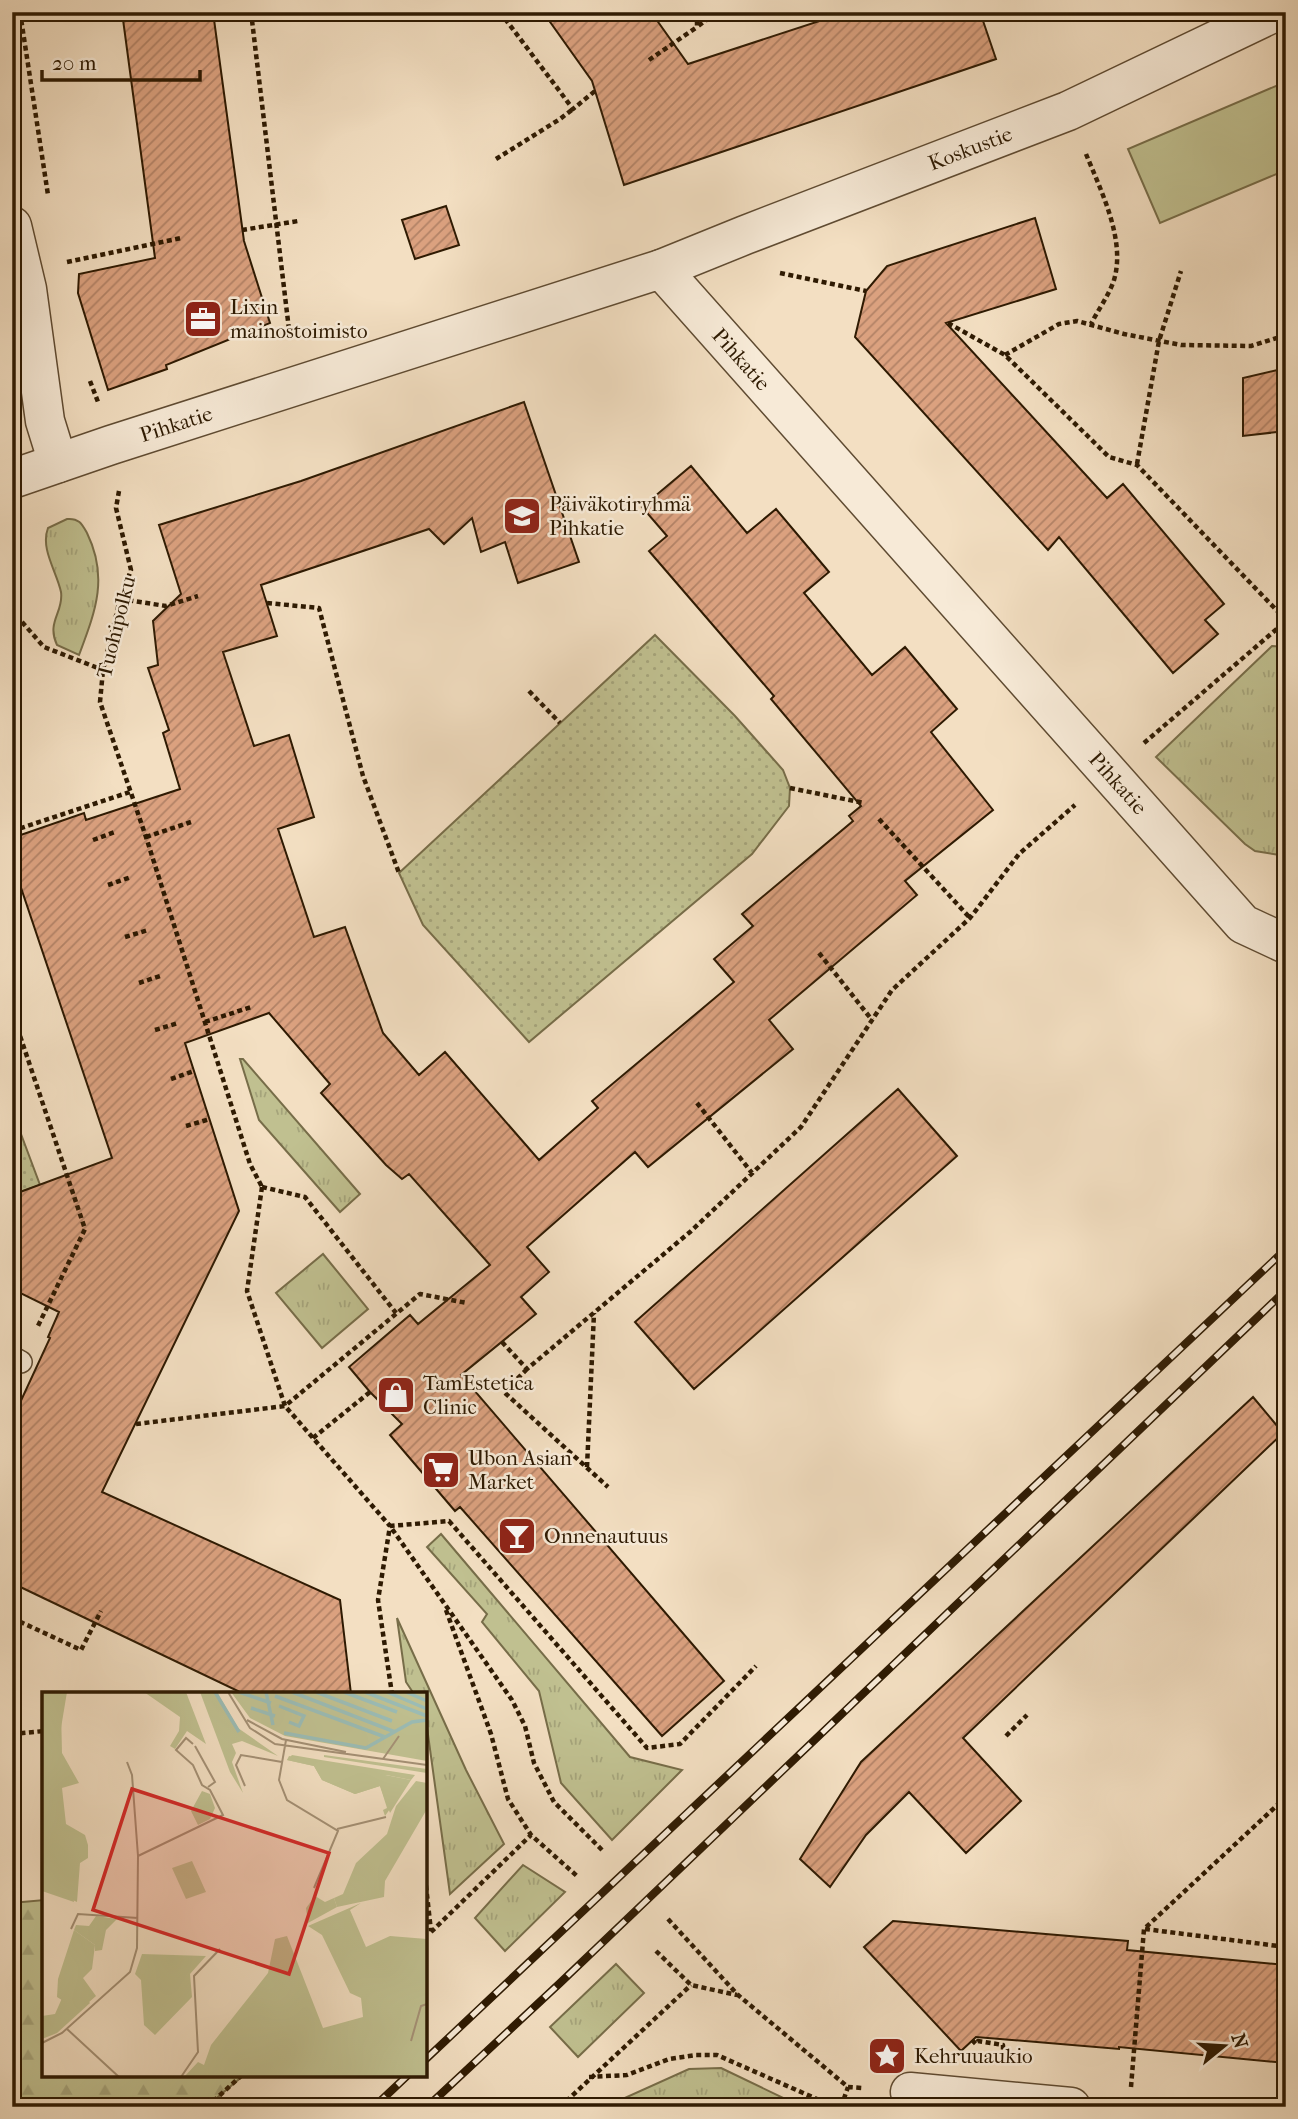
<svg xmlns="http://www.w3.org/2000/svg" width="1298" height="2119" font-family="'IM FELL French Canon',serif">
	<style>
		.grass { fill: url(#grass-tufts); stroke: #776d49; stroke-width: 2 }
		.forest { fill: url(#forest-firs); stroke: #776d49; stroke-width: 2 }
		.park { fill: url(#park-dots); stroke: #776d49; stroke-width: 2 }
		.pitch { fill: #c0c090; stroke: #776d49; stroke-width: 2 }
		.building { fill: url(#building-hatch); stroke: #2e1a02; stroke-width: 2 }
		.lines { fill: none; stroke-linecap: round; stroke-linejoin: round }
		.lane-casing { stroke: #5f4b32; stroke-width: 24 }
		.street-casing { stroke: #5f4b32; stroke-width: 41 }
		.path { stroke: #2e1a02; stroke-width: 4.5; stroke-dasharray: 5 3.5; stroke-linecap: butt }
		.lane { stroke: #f7ead7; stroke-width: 21 }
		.street { stroke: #f7ead7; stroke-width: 38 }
		.rail-casing { stroke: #2e1a02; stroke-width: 8 }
		.rail { stroke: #f7ead7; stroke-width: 5; stroke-dasharray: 16; stroke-linecap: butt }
		.labels { text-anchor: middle; stroke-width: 5; stroke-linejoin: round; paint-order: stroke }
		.street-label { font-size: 21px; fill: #2e1a02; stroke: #f7ead7 }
		.poi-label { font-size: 21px; fill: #2e1a02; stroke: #f7ead7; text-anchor: start }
		.inset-river { fill: none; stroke: #9bbcb5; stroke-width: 3.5 }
		.inset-road { fill: none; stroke: #a49075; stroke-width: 2 }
		.view { fill: #d62828; fill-opacity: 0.15; stroke: #d62828; stroke-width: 3.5 }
		.inset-edge { fill: none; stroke: #2e1a02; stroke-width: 3.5 }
	</style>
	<defs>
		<pattern id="grass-tufts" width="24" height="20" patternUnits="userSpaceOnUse" patternTransform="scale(1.75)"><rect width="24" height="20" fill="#c0c090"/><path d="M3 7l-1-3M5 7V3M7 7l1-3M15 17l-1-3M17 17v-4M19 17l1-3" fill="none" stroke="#a5a47b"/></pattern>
		<pattern id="forest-firs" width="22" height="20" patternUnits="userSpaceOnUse" patternTransform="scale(1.75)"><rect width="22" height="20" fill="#c0c090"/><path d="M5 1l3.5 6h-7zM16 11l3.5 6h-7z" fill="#a5a47b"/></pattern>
		<pattern id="park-dots" width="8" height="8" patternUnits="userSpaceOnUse" patternTransform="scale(1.75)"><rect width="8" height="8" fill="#c0c090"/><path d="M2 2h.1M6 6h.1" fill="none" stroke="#a5a47b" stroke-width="1.8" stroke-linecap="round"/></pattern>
		<pattern id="building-hatch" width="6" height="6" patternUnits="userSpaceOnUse" patternTransform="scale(1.75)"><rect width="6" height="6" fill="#dba17f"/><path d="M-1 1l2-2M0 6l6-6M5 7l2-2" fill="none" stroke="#b28266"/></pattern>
	</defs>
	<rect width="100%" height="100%" fill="#f3dfc2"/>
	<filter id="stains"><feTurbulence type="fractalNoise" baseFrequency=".00286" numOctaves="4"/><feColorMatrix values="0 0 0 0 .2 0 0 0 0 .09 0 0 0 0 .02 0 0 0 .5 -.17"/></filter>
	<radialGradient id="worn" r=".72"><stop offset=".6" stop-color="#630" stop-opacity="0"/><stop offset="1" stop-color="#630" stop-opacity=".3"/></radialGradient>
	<!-- grass -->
	<path class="grass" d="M67,519C79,518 82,524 87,533C109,578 95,612 79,655L57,645C46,622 64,612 61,592C57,572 40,549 48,528Z
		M1272,646L1286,647V856L1255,851L1245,844L1156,757Z
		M240,1059H243L360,1194L340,1212L259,1120Z
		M323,1254L368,1309L322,1348L276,1293Z
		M441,1534L630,1757L682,1770L612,1840L561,1783L539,1691L482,1622L487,1614L427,1547Z
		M397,1618L466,1770L504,1844L450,1894L425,1713V1694H414L406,1682Z
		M523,1865L565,1892L505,1951L475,1918Z
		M616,1964L644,1993L578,2057L550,2027Z
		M721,2068L802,2107H581L586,2101L616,2102L689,2069Z"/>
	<!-- forest -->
	<path class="forest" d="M44,1900V2075H244L206,2107H12V1903Z"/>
	<!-- park -->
	<path class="park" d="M655,635L735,716L783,770L790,788L789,806L752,854L529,1042L423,925L399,873Z
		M12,1110L40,1185L12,1195Z"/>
	<!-- pitch -->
	<path class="pitch" d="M1283,83L1286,90V170L1160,223L1128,149Z"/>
	<!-- building -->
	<path class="building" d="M122,12H213L244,241L270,323L166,365L167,369L108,390L78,293L79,274L155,258Z
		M543,12H651L688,64L847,12H980L996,59L624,185L592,81Z
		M446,206L459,245L415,259L402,220Z
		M1035,218L1056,289L946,323L1107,498L1123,484L1224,604L1205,620L1218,634L1173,673L1059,537L1048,550L855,337L866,291L887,266Z
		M1286,368V431L1243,436V378Z
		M524,402L579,562L518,583L505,542L481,552L472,518L444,544L429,529L261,585L277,636L223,652L254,746L289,735L314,817L278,829L314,937L345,927L383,1033L419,1075L445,1052L539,1160L598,1108L592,1101L734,982L714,959L753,926L742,914L853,821L849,816L861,806L771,699L774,696L649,551L667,536L642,507L691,466L747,533L776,509L829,572L804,593L872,675L905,647L957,709L931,732L993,810L905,881L917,895L769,1020L793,1049L648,1167L635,1152L527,1247L549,1272L521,1297L536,1314L461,1375L724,1681L662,1736L460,1507L455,1511L390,1435L402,1424L370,1392L349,1367L410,1315L418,1324L490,1265L409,1174L402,1179L386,1165L321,1093L330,1084L269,1013L185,1043L239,1211L102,1492L340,1600L351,1694H244L12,1583V1420L50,1338L48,1337L59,1312L12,1289V1195L112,1158L12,861V838L84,813L86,820L180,789L163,733L169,730L148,668L158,665L153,621L181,594L159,525L301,481Z
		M898,1089L957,1156L694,1389L635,1322Z
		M1253,1397L1283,1433L963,1738L1021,1801L966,1853L909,1792L866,1835L830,1887L800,1859L861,1762Z
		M893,1921L1128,1941L1127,1950L1286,1965V2063L1119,2047V2049L976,2037L961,2051L864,1947Z"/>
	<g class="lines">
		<defs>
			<path id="lane" d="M12,1357L21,1362"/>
			<g id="street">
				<path d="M12,226L27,289L45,421L58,463"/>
				<path id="s1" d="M661,269L745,235L1068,111L1275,12"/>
				<path id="s2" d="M12,479L111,445L661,269L1243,924L1286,944"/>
				<path d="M910,2092L1071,2107"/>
			</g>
		</defs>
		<!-- lane casing -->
		<use href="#lane" class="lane-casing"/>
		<!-- street casing -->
		<use href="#street" class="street-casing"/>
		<!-- path -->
		<path class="path" d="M20,12L48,195
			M251,12L290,338
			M500,12L573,109L595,91
			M697,12V27L717,12
			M649,60L697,27
			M1086,154C1101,191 1126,240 1114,280C1109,295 1098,310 1091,324
			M496,159L560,119L573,109
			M242,230L298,221
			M67,262L181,238
			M780,273L866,291
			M948,323L1005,355L1109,457L1137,465L1286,620
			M1005,355L1059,324L1077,321L1124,334L1181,345L1251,346L1286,335
			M90,381L98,402
			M1137,464L1159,341L1181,271
			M119,491L116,508L131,570L120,599L103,670L100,702L146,837L250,1164L262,1187
			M120,599L166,606L198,596
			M267,603L319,608L363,776L399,873
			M22,622L44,647L103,670
			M529,691L560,723
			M1144,743L1286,621
			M790,788L864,803
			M879,819L970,918
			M12,831L130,792
			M146,837L191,822
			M93,840L115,832
			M108,885L131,877
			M125,937L148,930
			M819,953L872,1020
			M139,983L163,975
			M12,1012L85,1229L37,1328
			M205,1022L251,1007
			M155,1030L178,1023
			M171,1079L194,1071
			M697,1103L752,1173
			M186,1126L210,1119
			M262,1187L247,1291L285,1406L420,1294L467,1303
			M262,1187L305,1197L396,1313
			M502,1342L527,1369L690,1232L801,1127L892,990L970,918L1019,854L1075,805
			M527,1369L504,1392L608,1487
			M136,1424L285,1406L390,1526L378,1600L392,1694
			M313,1438L370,1392
			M587,1467L594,1313
			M446,1610L491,1734L508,1799L531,1835L577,1876
			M12,1618L81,1650L101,1611
			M12,1734L44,1731
			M1006,1736L1027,1715
			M602,1850L554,1802L534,1763L525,1726L512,1700L390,1526L449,1521L647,1748L680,1744L756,1666
			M425,1877L431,1931
			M668,1919L738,1995L848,2087L863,2088
			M1145,1929L1286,1947
			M431,1932L531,1835
			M656,1951L691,1985L737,1995
			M972,2040L976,2044L978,2041L1003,2045V2053
			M589,2077L627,2075L669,2059L696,2055H717L835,2107
			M1131,2087L1144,1929L1286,1797
			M207,2107L242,2075
			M560,2107L691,1985
			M841,2107L848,2087"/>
		<!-- lane -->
		<use href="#lane" class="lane"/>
		<!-- street -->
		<use href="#street" class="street"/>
		<defs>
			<path id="rail" d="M425,2060L1286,1249
				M374,2107L408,2075
				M427,2107L560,1983L1286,1290"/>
		</defs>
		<!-- rail casing -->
		<use href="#rail" class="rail-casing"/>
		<!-- rail -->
		<use href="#rail" class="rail"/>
	</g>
	<!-- icons -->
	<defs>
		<symbol id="office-square" viewBox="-11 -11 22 22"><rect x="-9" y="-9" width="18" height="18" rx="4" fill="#8f2418" stroke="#f7ead7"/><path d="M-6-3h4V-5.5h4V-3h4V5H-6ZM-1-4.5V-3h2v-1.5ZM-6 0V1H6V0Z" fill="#fff"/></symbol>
		<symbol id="school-square" viewBox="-11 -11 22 22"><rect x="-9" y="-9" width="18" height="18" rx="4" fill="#8f2418" stroke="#f7ead7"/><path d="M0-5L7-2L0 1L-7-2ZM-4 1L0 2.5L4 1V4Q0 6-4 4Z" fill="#fff"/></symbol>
		<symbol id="shop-square" viewBox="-11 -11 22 22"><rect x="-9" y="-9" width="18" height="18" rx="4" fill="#8f2418" stroke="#f7ead7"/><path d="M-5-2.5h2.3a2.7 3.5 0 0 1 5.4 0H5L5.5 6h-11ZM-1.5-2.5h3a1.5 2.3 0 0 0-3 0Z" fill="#fff"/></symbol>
		<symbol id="supermarket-square" viewBox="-11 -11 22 22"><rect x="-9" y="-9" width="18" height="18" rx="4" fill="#8f2418" stroke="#f7ead7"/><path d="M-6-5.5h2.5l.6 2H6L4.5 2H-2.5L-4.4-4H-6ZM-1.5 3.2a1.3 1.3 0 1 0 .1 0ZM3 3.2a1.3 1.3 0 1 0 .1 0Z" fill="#fff"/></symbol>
		<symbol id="bar-square" viewBox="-11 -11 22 22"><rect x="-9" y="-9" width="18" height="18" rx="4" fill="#8f2418" stroke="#f7ead7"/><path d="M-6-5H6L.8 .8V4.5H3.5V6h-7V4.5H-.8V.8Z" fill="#fff"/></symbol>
		<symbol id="sight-square" viewBox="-11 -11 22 22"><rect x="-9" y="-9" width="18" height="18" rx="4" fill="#8f2418" stroke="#f7ead7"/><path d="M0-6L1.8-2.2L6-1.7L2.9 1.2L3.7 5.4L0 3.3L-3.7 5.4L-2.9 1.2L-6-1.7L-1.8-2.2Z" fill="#fff"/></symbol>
	</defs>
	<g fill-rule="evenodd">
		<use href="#office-square" x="181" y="297" width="44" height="44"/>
		<use href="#school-square" x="500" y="494" width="44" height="44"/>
		<use href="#shop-square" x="374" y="1373" width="44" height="44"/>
		<use href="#supermarket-square" x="419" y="1448" width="44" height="44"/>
		<use href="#bar-square" x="495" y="1514" width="44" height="44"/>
		<use href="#sight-square" x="865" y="2034" width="44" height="44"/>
	</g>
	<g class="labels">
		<!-- street labels -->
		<g class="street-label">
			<text dy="7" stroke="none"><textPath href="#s1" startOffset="332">Koskustie</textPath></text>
			<text dy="7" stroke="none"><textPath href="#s2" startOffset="803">Pihkatie</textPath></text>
			<text dy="7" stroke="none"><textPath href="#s2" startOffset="173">Pihkatie</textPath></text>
			<text transform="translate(116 627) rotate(-76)" y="7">Tuohipolku</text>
			<text dy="7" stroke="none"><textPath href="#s2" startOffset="1370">Pihkatie</textPath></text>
		</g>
		<!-- poi labels -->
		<g class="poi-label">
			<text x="230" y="314">Lixin<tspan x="230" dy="24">mainostoimisto</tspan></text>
			<text x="549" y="511">Päiväkotiryhmä<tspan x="549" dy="24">Pihkatie</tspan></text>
			<text x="423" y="1390">TamEstetica<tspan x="423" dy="24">Clinic</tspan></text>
			<text x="468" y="1465">Ubon Asian<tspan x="468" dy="24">Market</tspan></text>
			<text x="544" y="1543">Onnenautuus</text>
			<text x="914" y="2063">Kehruuaukio</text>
		</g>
	</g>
	<!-- overview -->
	<g transform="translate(42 1692)">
		<rect width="385" height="385" fill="#f3dfc2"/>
		<path d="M102,0H144L164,52L145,39L133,57L128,54L137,39L138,25ZM158,0H175L196,36L236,64L200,49L190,52L194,61L190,70L201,101L188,80ZM250,63L279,68L373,83L369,88L344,83L333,87L355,107L343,124L341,118L345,116L338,94L313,102L280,88L272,74L245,68ZM282,63L385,77V81L282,65ZM160,99L168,102L173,116L168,127L156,133L149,119ZM273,204L283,210L292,206L295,215L266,231L264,216ZM54,224L75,227L64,238L60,258L53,259V253L32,238L34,233L47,234Z" fill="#c0c090"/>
		<path d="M0,0H25L19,16L20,61L37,91L20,96L24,132L43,143L46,153V166L38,171L35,210L11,199L0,156ZM319,211L308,218L324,255L348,244L385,247V385H142L156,370L162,373L169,353L226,281L233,247L245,244L281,336L321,325L319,306L308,301L280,243L266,234ZM32,238L53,253L50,277L41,286L54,304L37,319L15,305L16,287Z" fill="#c0c090"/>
		<path d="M0,0H25L14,66L32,210L0,199ZM189,0H385V69L243,44L208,26ZM247,64L369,88L348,121L338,94L313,102L280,88L272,74L245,68ZM374,89L385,91V117L343,189L342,205L295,215L292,206L301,202L314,171L345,142L354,114ZM150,169L164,200L144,207L130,176ZM100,262L164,264L148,282L150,305L113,343L102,333L99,288L93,282ZM28,288L48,311L15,341L0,347V324L13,322Z" fill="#c0c090"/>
		<path d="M306,82L328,86L326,97L302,94L300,85Z" fill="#c0c090"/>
		<path class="inset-river" d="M173,0L197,40M197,0L229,11M224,0L231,33M250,0L353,40M274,0L350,29M302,0L355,20M323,0L385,24M345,0L385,17M364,0L385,9M233,4L343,45M237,14L262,24L257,34L247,30M209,16L233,24M242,41L324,56L370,30L385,28"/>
		<path class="inset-road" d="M186,0L208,36L233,52L385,73M205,28L240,47L304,60M244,48L237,88L245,108L296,139L272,196M153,54L173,90L166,95M341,67L357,44M85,70L90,83L96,164M203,94L194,73L199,63L240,70M295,137L344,125M29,237L36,222L96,226M25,337L77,385M369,349L379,314L385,312M0,351L20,341L88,280L95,256L96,164L181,123L168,98L160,93L151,73L134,58L144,46L151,52M139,385L156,360L152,284L178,257"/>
		<path class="view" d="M90,97L287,161L247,282L51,218Z"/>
		<rect width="385" height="385" class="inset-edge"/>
	</g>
	<!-- margin -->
	<rect width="1298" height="2119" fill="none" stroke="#f3dfc2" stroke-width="42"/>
	<rect x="14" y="14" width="1270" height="2091" fill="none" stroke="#2e1a02" stroke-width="3.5"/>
	<rect x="21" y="21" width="1256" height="2077" fill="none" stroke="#2e1a02" stroke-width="2"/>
	<!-- north arrow -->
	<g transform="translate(1224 2046) rotate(72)" stroke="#f7ead7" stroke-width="5" paint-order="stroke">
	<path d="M0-5L12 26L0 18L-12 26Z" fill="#2e1a02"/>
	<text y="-10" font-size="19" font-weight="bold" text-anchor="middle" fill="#2e1a02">N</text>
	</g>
	<!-- scale -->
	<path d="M42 70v10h158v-10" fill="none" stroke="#2e1a02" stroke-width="3.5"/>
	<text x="52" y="70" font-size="21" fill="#2e1a02" stroke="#f7ead7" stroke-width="5" paint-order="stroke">20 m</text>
	<rect width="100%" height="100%" filter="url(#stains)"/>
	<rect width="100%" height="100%" fill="url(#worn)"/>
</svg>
